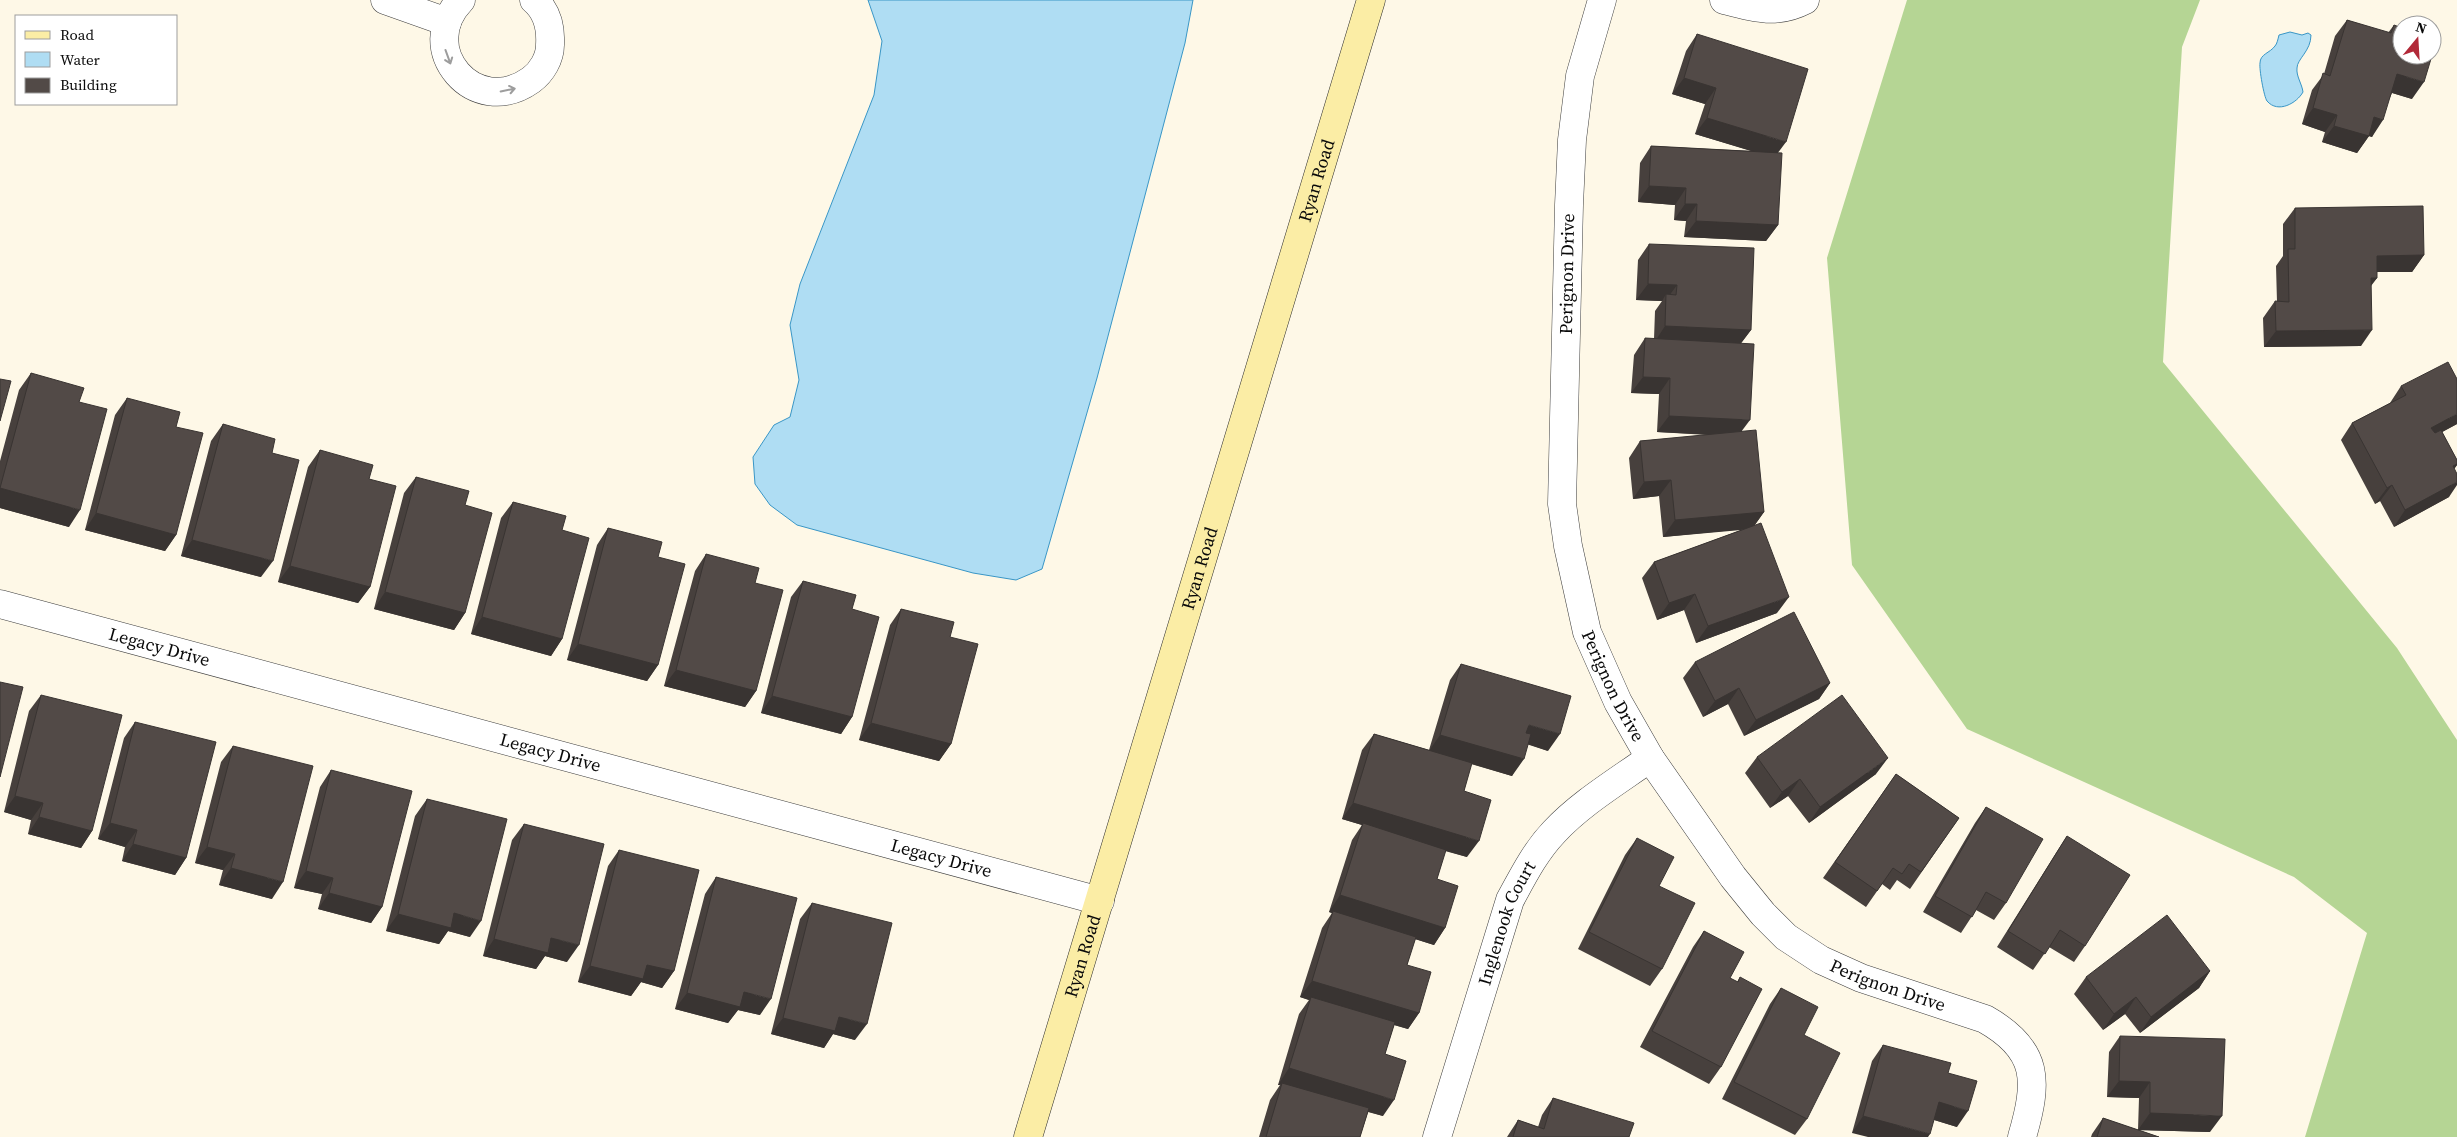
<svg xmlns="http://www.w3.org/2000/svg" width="2457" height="1137" font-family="'Source Serif 4',serif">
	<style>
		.forest { fill: #b5d594 }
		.water { fill: #afddf3; stroke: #3996c6 }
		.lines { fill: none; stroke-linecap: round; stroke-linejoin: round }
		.minor-casing { stroke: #3d3d3d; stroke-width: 29 }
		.secondary-casing { stroke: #2c2c2c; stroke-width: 29 }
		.minor { stroke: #fff; stroke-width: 28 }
		.secondary { stroke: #fbeda5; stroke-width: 28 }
		.wall { fill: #47403d }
		.shaded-wall { fill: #393432 }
		.building { fill: #524a47; stroke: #393432 }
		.oneway { stroke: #9d9d9d }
		.labels { text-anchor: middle; stroke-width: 5; stroke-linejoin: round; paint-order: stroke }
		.street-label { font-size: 18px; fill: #0a0a0a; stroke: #fff }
	</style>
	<rect width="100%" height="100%" fill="#fef8e7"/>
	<!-- forest -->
	<path class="forest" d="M1907,0H2200L2182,47L2163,362L2397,648L2457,740V1137H2305L2367,933L2294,877L1967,729L1852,565L1827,258Z"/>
	<!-- water -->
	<path class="water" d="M868,0H1193L1185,43L1097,378L1042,569L1016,580L973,573L797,525L770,505L755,484L753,457L774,425L790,417L799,380L790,325L800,284L874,95L882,41Z
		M2290,32L2302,35L2308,33L2311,35C2311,51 2297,59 2297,68C2296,76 2302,84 2303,92C2297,103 2278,114 2267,101C2264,97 2259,69 2260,63C2260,54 2270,53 2275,46C2277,44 2278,39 2279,35Z"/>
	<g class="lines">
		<defs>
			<g id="minor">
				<path d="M385,0L447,22"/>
				<path d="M461,0C414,49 475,120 531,80C542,72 550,58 550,45C551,28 547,11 534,0"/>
				<path id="s1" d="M1602,0L1580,76L1572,140L1569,205L1562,504L1568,546L1587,632L1618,702L1650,758L1733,877L1763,914L1786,937L1821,960L1861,978L1985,1019C2040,1050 2038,1082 2022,1137"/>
				<path d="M1724,0C1754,8 1776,15 1805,0"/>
				<path id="s2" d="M0,604L1100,901"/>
				<path id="s3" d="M1437,1137L1510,900C1523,876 1535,852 1554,832C1581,803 1618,781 1650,758"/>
			</g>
			<g id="secondary">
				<path id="s4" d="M1028,1137L1371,0"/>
			</g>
		</defs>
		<!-- minor casing -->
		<use href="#minor" class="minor-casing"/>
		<!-- secondary casing -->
		<use href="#secondary" class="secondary-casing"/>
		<!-- minor -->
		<use href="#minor" class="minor"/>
		<!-- secondary -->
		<use href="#secondary" class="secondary"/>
	</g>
	<!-- wall -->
	<path class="wall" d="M2347,20L2388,33L2394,25L2412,99L2392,93L2372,137L2369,136L2357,153L2322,142L2325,132L2302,124L2312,90L2324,74L2335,36Z
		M1697,34L1778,153V225L1766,241L1684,237L1686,221L1674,220L1675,205L1638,202L1640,163L1651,146L1752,151L1695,134L1705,104L1672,94L1686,51Z
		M2295,208L2424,255L2412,272H2377V278L2371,285L2361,346L2264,347L2263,318L2275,301L2277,302L2276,266L2283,256V224Z
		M1649,244L1751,330L1741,343L1742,432L1764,512L1754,526L1777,613L1696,643L1684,610L1657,620L1642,578L1654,562L1744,529L1663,537L1659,496L1633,499L1629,458L1640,441L1708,435L1657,432L1659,394L1631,393L1634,355L1645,338L1654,339L1655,311L1662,301L1636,300L1638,260Z
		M31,373L79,402L69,527L0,508V461L19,390Z
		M2401,386L2457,424L2442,432L2457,460V465L2454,469L2449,497L2394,527L2380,501L2375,504L2341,440L2352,423L2390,403Z
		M127,398L176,427V535L165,551L85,530L115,415Z
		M223,424L272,453L261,577L181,556L211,441Z
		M320,450L369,479L370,587L358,603L278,582L308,467Z
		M416,477L465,505V613L454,630L374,609L404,493Z
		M513,502L562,530V639L551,656L471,634L501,518Z
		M608,528L658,557V665L647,681L567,660L597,545Z
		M706,554L755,583L756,691L745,707L664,686L695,571Z
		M803,581L852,609V717L841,734L761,713L791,597Z
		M901,609L950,637L951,744L939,761L859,740L890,625Z
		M1695,662L1830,683L1819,699L1744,736L1728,704L1703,717L1683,678Z
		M1461,664L1548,751L1528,744L1512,776L1471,764L1464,791L1467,857L1445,851L1437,879L1445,928L1434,945L1415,939L1407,965L1419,1013L1408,1029L1394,1025L1385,1054L1383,1116L1368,1112L1360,1137H1259L1270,1100L1280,1085H1278L1299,1014L1309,1000L1300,997L1322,928L1332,913L1329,912L1352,840L1362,825L1342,819L1362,750L1374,734L1429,750L1450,680Z
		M41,695L92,831L81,848L28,834L31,820L4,812L29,711Z
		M135,722L186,858L175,875L122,861L125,847L98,839L124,738Z
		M233,746L272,899L219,885L223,870L195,863L221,762Z
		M1757,757L1876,774L1809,823L1788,796L1770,808L1745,773Z
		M331,770L382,907L371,923L318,909L322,894L294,888L320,787Z
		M1896,774L1959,818L1910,889L1897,880L1890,890L1882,884L1866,907L1823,878Z
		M427,799L470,937L448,931L439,944L386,931L415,816Z
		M1986,807L2006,903L1994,920L1976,910L1961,933L1923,912L1975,823Z
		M524,824L567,962L545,956L536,969L483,956L512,840Z
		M2067,836L2085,946L2074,962L2049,947L2033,970L1997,947L2056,853Z
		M1637,838L1659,886L1662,969L1650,986L1578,949L1625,855Z
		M619,850L674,971L662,988L641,982L631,996L578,982L608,866Z
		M716,877L760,1015L738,1010L728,1023L675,1009L705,894Z
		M812,903L855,1040L833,1034L824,1048L771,1034L800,919Z
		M1704,931L1730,978L1737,982L1740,977L1721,1067L1709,1084L1640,1047L1693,947Z
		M2210,971L2199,988L2140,1033L2125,1014L2103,1030L2074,994L2086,977Z
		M1781,988L1804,1035L1807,1119L1795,1135L1722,1099L1770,1004Z
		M2120,1036L2210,1132L2138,1130L2139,1098L2107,1097L2109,1052Z
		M1883,1045L1948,1073L1957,1127L1934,1120L1852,1133L1872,1061Z
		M1553,1098L1629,1137H1507L1518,1120L1538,1127L1542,1115Z
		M2103,1118L2159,1137H2091L2092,1134Z"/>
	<!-- shaded-wall -->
	<path class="shaded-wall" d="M2397,74L2424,82L2412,99L2386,91Z
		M1684,78L1716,88L1705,104L1672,94Z
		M2313,108L2337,115L2325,132L2302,124Z
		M2374,117L2383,120L2372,137L2363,134Z
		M1707,118L1786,142L1774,158L1695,134Z
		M2334,126L2369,136L2357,153L2322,142Z
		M1649,186L1686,188L1675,205L1638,202Z
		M1685,204H1697L1686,221L1674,220Z
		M1696,221L1778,225L1766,241L1684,237Z
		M2424,255L2412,272H2365L2377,256Z
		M2371,278H2377L2365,294Z
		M1648,284L1677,285L1666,300V294L1662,301L1636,300Z
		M1665,326L1751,330L1739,346L1654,343Z
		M2372,330L2361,346L2264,347L2276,331Z
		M1643,377L1670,378L1659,394L1631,393Z
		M2457,414V424L2420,444L2431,428Z
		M1669,416L1750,420L1738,436L1657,432Z
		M2457,464V465L2447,479L2453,466Z
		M1671,480L1659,496L1633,499L1644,482Z
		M2457,482V485L2449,497L2394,527L2405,510Z
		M2392,485L2380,501L2375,504L2387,488Z
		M0,488L80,510L69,527L0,508Z
		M1764,512L1752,529L1663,537L1675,520Z
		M96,513L176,535L165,551L85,530Z
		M192,540L273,561L261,577L181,556Z
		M290,566L370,587L358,603L278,582Z
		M385,592L465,613L454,630L374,609Z
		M1695,594L1684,610L1657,620L1669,603Z
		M1789,597L1777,613L1696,643L1708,626Z
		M482,617L562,639L551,656L471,634Z
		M578,644L658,665L647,681L567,660Z
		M676,670L756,691L745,707L664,686Z
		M1830,683L1819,699L1744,736L1756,720Z
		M1739,688L1728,704L1703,717L1715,701Z
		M772,696L852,717L841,734L761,713Z
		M871,723L951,744L939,761L859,740Z
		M1529,725L1560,734L1548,751L1517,741Z
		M1440,735L1524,759L1512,776L1429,751Z
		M1888,758L1876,774L1809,823L1820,807Z
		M1800,779L1788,796L1770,808L1782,792Z
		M15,796L43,803L31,820L4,812Z
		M1353,803L1479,841L1467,857L1362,826L1363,823L1362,825L1342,819Z
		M39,817L92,831L81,848L28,834Z
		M110,823L137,830L125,847L98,839Z
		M133,844L186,858L175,875L122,861Z
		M207,847L235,854L223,870L195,863Z
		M231,868L283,882L272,899L219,885Z
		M306,871L333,878L322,894L294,888Z
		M329,893L382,907L371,923L318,909Z
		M1340,895L1445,928L1434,945L1333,913V911L1332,913L1329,912Z
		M454,913L481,921L470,937L448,931L439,944L386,931L398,914Z
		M551,938L579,945L567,962L545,956L536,969L483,956L494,939Z
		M647,965L674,971L662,988L641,982L631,996L578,982L590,966Z
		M2210,971L2199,988L2140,1033L2151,1017Z
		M1312,981L1419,1013L1408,1029L1310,1000L1311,997L1309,1000L1300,997Z
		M744,992L771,999L760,1015L738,1010L728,1023L675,1009L687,993Z
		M2136,997L2125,1014L2103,1030L2114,1014Z
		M839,1017L867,1024L855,1040L833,1034L824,1048L771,1034L783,1018Z
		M1289,1068L1394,1100L1383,1116L1281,1086L1282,1083L1280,1085H1278Z
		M2119,1081L2150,1082L2139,1098L2107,1097Z
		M1939,1102L1968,1111L1957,1127L1928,1118Z
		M2150,1113L2222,1116L2210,1132L2138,1130Z
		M1863,1116L1930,1134L1928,1137H1868L1852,1133Z"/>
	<!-- building -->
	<path class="building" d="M2347,20L2391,33L2394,25L2402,28V55H2432V37L2437,39L2424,82L2397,74L2383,120L2374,117L2369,136L2334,126L2337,115L2313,108L2323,73L2330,76Z
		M1697,34L1808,69L1786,142L1707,118L1716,88L1684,78Z
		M1651,146L1782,153L1778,225L1696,221L1697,204H1685L1686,188L1649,186Z
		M2423,206L2424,255L2377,256V278H2371L2372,330L2276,331L2275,301L2289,302L2288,249H2295V208Z
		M1649,244L1754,248L1751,330L1665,326L1666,294L1676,295L1677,285L1648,284Z
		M1645,338L1754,344L1750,420L1669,416L1670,378L1643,377Z
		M2448,362L2457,379V414L2431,428L2435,433L2441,430L2457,460V464L2453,466L2457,474V482L2405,510L2392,485L2387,488L2352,423L2406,395L2401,386Z
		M31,373L84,388L79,402L107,409L80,510L0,488Z
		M0,379L11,381L0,421Z
		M127,398L180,412L176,427L203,433L176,535L96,513Z
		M223,424L275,439L272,453L299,460L273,561L192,540Z
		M1756,430L1764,512L1675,520L1671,480L1644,482L1640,441Z
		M320,450L373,465L369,479L396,486L370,587L290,566Z
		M416,477L469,491L465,505L492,513L465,613L385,592Z
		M513,502L566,516L562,530L589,538L562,639L482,617Z
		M1761,523L1789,597L1708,626L1695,594L1669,603L1654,562Z
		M608,528L662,542L658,557L685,564L658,665L578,644Z
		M706,554L759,568L755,583L783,590L756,691L676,670Z
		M803,581L856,595L852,609L879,617L852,717L772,696Z
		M901,609L954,622L950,637L978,644L951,744L871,723Z
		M1794,612L1830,683L1756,720L1739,688L1715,701L1695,662Z
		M1461,664L1571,696L1560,734L1529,725L1526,733L1531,734L1524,759L1440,735Z
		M0,682L23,687L0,777Z
		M41,695L122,715L92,831L39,817L43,803L15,796Z
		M1842,695L1888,758L1820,807L1800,779L1782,792L1757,757Z
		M135,722L216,742L186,858L133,844L137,830L110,823Z
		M1374,734L1472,763L1464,791L1491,800L1479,841L1353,803Z
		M233,746L313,766L283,882L231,868L235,854L207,847Z
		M331,770L412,791L382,907L329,893L333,878L306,871Z
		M1896,774L1959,818L1921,872L1909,864L1902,874L1893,868L1877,891L1835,862Z
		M427,799L507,819L481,921L454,913L451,928L398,914Z
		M1986,807L2043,839L2006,903L1986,892L1972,917L1935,896Z
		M1363,823L1446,850L1437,879L1458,886L1445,928L1340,895Z
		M524,824L604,844L579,945L551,938L548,953L494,939Z
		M2067,836L2130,875L2085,946L2060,930L2045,954L2008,931Z
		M1637,838L1674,857L1659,886L1695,903L1662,969L1589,932Z
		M619,850L699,870L674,971L647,965L643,979L590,966Z
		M716,877L797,898L771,999L744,992L740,1007L687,993Z
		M812,903L892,923L867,1024L839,1017L835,1031L783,1018Z
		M1333,911L1416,937L1407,965L1431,972L1419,1013L1312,981Z
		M2167,915L2210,971L2151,1017L2136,997L2114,1014L2086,977Z
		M1704,931L1744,952L1730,978L1738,982L1740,977L1762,989L1721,1067L1652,1031Z
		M1781,988L1818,1007L1804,1035L1840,1053L1807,1119L1734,1082Z
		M1311,997L1395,1022L1385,1054L1406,1061L1394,1100L1289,1068Z
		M2120,1036L2225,1039L2222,1116L2150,1113V1082L2119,1081Z
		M1883,1045L1951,1063L1948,1073L1977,1081L1968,1111L1939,1102L1930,1134L1863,1116Z
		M1282,1083L1369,1108L1360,1137H1266Z
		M1553,1098L1634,1123L1629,1137H1513L1518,1120L1544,1129Z
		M2103,1118L2159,1137H2097Z"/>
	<!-- one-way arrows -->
	<defs><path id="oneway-shaft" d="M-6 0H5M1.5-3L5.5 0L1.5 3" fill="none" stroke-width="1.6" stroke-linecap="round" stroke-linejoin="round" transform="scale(1.25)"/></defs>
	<g class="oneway">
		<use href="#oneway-shaft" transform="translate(448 57) rotate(70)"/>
		<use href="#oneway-shaft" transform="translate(508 90) rotate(-12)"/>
	</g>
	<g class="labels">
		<!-- street labels -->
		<g class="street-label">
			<text dy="6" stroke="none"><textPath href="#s4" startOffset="999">Ryan Road</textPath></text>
			<text transform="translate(1567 274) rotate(-89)" y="6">Perignon Drive</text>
			<text dy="6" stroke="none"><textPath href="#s4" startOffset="594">Ryan Road</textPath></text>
			<text dy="6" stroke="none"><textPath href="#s2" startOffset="165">Legacy Drive</textPath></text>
			<text dy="6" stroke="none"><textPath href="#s1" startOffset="698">Perignon Drive</textPath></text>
			<text dy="6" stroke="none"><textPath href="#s2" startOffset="570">Legacy Drive</textPath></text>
			<text dy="6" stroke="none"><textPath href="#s2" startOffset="975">Legacy Drive</textPath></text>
			<text dy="6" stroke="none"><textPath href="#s3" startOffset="225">Inglenook Court</textPath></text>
			<text dy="6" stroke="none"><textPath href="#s4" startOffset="189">Ryan Road</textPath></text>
			<text dy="6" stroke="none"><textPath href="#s1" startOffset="1118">Perignon Drive</textPath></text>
		</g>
	</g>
	<!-- legend -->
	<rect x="15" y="15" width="162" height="90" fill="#ffffff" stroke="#9d9d9d"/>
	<rect x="25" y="31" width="25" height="8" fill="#fbeda5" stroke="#9d9d9d"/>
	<text x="60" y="40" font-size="15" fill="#0a0a0a">Road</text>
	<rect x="25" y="52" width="25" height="15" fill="#afddf3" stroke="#9d9d9d"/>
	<text x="60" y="65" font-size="15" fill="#0a0a0a">Water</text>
	<rect x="25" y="78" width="25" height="15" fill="#524a47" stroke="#9d9d9d"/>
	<text x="60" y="90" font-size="15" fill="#0a0a0a">Building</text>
	<!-- north arrow -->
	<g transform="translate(2417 40) rotate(18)"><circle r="24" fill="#ffffff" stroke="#9d9d9d"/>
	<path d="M0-4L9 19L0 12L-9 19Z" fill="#b22938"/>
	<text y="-8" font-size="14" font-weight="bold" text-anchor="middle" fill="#0a0a0a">N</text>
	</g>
</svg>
